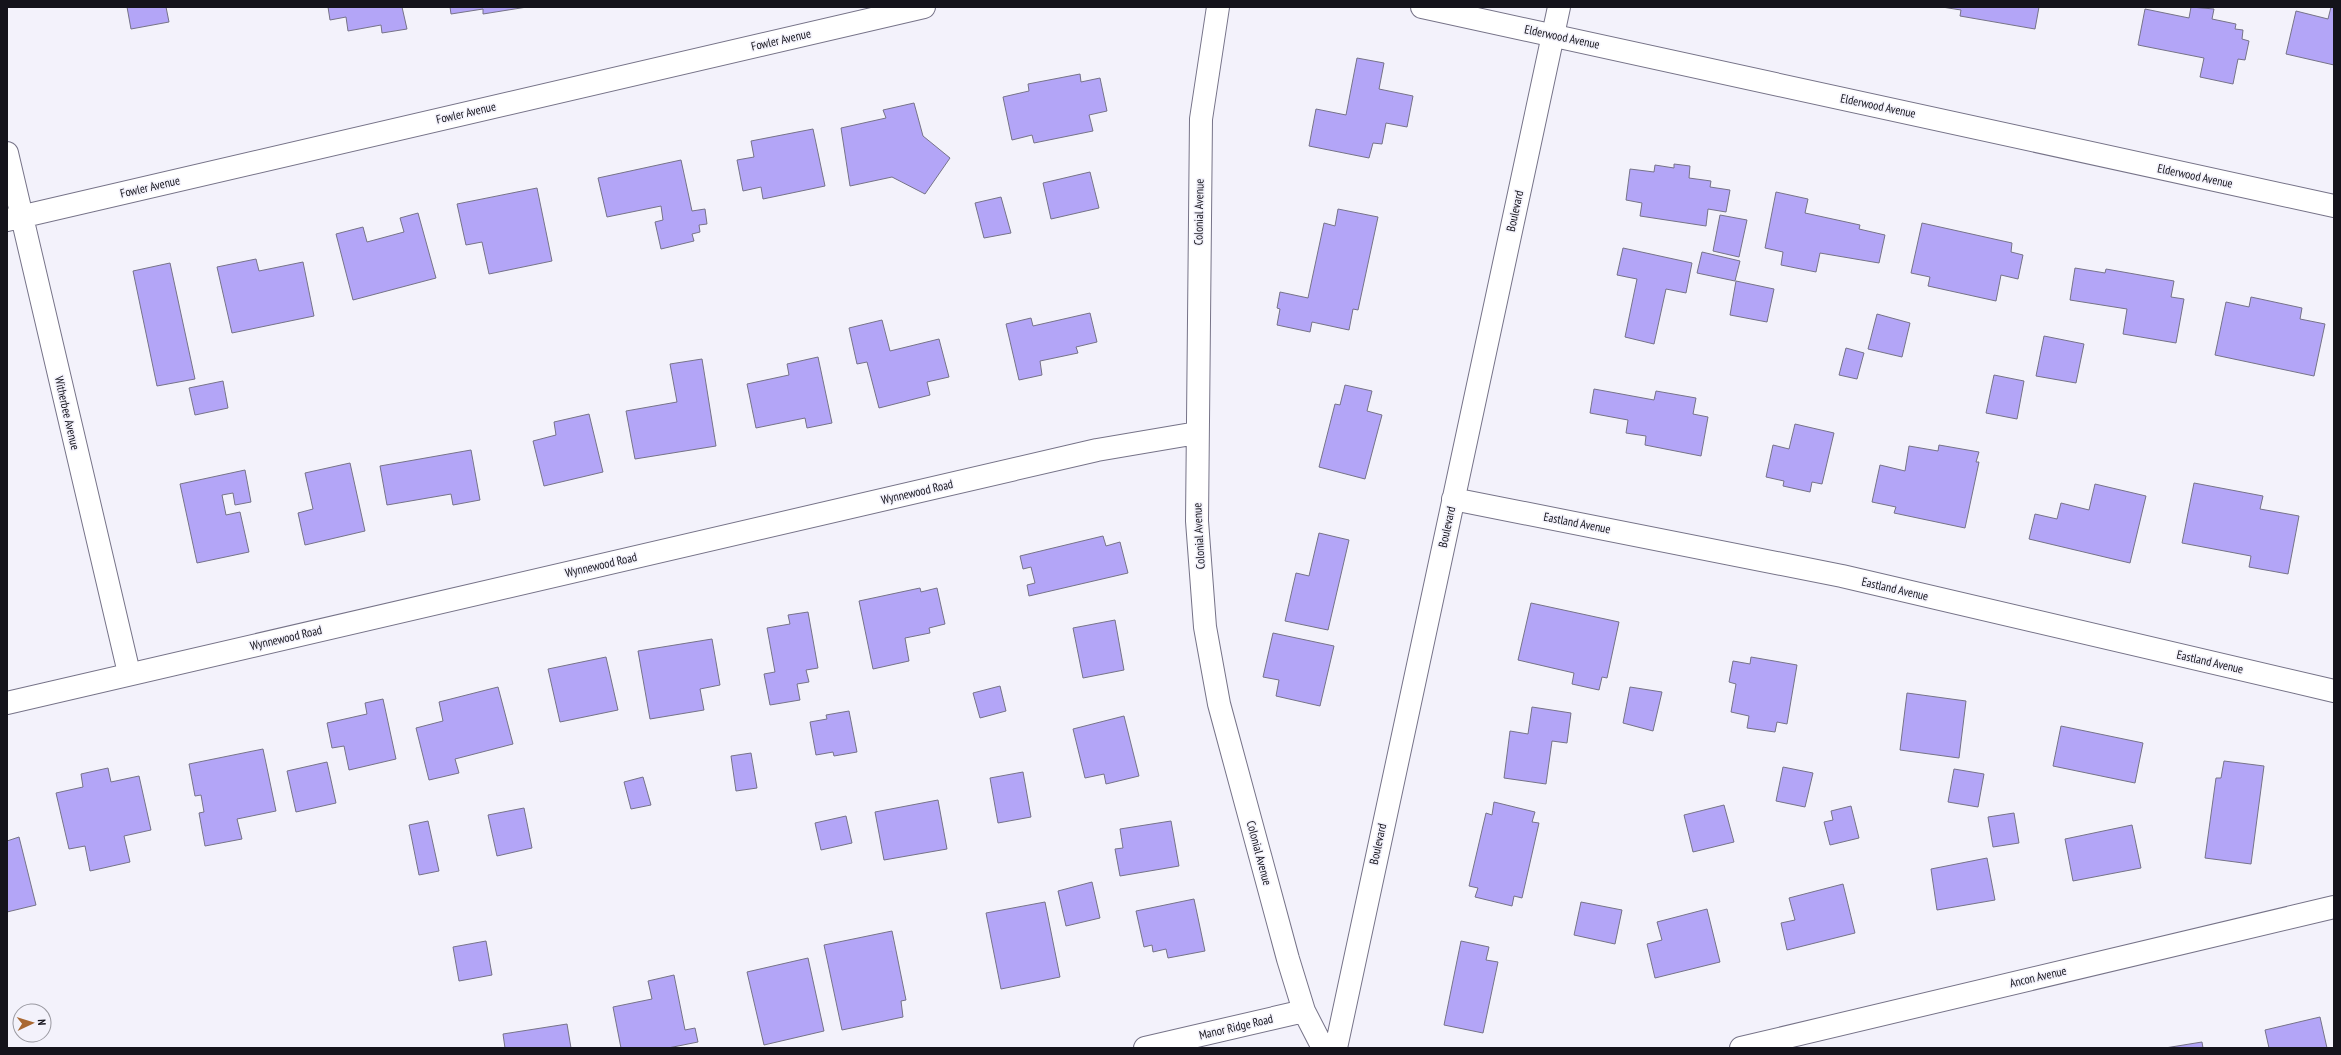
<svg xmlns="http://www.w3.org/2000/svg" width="2341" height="1055" font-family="'PT Sans Narrow',sans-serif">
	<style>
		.building { fill: #b3a5f7; stroke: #767388 }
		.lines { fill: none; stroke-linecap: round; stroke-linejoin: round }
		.minor-casing { stroke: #767388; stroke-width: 24 }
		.minor { stroke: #fff; stroke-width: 22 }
		.labels { text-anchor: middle; stroke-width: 3; stroke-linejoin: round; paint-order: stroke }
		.street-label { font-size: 12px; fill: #14131b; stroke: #f3f2fb }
	</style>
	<rect width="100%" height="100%" fill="#f3f2fb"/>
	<!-- building -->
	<path class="building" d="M127,7H166L169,22L131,29Z
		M328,7H402L407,29L382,33L381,25L348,31L346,17L330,20Z
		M450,7H527L483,14V9L451,14Z
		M1942,7H2039L2035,29L1960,16L1961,10Z
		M2191,7L2214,9L2212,19L2236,24L2235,29L2243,30L2242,39L2249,41L2245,60L2238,59L2233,84L2200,77L2204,58L2138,45L2145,9L2189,18Z
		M2331,7H2334V65L2286,54L2296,11L2328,19Z
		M1357,58L1384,63L1379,89L1413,96L1407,127L1386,123L1382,144L1373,143L1369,158L1309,146L1316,109L1346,115Z
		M1080,74L1081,82L1100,78L1107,111L1089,115L1093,131L1034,143L1032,135L1012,140L1003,97L1029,91L1028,84Z
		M914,103L923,136L950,158L925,194L892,177L850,186L841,128L886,118L883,110Z
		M813,129L825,186L763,199L761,187L743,191L737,160L754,157L751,141Z
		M681,160L692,211L705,209L707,224L699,225L700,232L692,234L694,241L661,249L655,222L663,220L661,206L607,217L598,178Z
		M1674,164L1690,166L1689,178L1711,181L1710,187L1730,190L1726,212L1708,209L1706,226L1640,216L1642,203L1626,200L1630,169L1654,172L1655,165L1674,168Z
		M1090,172L1099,208L1051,219L1043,183Z
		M537,188L552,261L489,274L482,242L466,245L457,204Z
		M1776,192L1808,199L1805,213L1860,225L1859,229L1885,235L1879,263L1820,253L1816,272L1781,265L1783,252L1765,248Z
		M1001,197L1011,233L984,238L975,203Z
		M1338,209L1378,217L1358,310L1353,309L1349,330L1312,322L1310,332L1277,325L1280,309L1277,308L1280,292L1308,298L1324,223L1335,226Z
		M418,213L436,278L353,300L336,234L363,227L367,242L404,232L400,218Z
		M1720,215L1747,220L1739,257L1713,251Z
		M1922,223L2012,243L2011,252L2023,255L2018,279L2001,275L1996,301L1928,286L1930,277L1911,273Z
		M1623,248L1692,263L1686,293L1666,289L1654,344L1625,337L1637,279L1617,275Z
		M1702,252L1740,261L1735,281L1697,273Z
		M256,259L259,271L303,262L314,316L232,333L217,267Z
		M170,263L195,379L157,386L133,271Z
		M2075,268L2105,273L2106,269L2174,281L2171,297L2184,299L2176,343L2123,334L2127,309L2070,300Z
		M1736,281L1774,289L1767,322L1730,315Z
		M2251,297L2302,308L2300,319L2325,324L2314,376L2215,355L2226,302L2249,307Z
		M1090,313L1097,342L1076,347L1078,353L1040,361L1042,375L1019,380L1006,324L1031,318L1033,326Z
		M1877,314L1910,323L1902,357L1868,349Z
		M882,320L890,351L939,339L949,377L927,382L930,395L879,408L867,362L857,364L849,328Z
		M2044,336L2084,344L2076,383L2036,376Z
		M1846,348L1864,353L1857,379L1839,375Z
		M818,357L832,423L807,428L805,418L756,428L747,384L789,375L787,364Z
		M702,359L716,446L635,459L626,411L677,402L670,364Z
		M1994,375L2024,381L2017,419L1986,413Z
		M223,381L228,408L195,415L189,388Z
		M1345,385L1372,391L1367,411L1382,415L1365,479L1319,467L1335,404L1340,405Z
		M1594,389L1654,400L1656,391L1696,398L1693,414L1708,417L1701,456L1645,445L1646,436L1626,433L1628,420L1590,413Z
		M589,414L603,472L544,486L533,441L556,435L554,422Z
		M1795,424L1834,433L1822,484L1812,482L1810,492L1783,486L1784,481L1766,477L1773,445L1789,449Z
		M1939,445L1979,452L1976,462H1979L1965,528L1894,513L1896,507L1872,502L1880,465L1905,471L1909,446L1938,451Z
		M471,450L480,500L453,505L451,494L387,505L380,466Z
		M350,463L365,531L305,545L298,513L313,509L305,473Z
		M245,470L251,502L235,505L233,493L222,495L226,515L240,512L249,552L197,563L180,484Z
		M2194,483L2263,496L2260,509L2299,516L2288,574L2249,567L2251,556L2182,543Z
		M2095,484L2146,496L2130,563L2029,539L2035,514L2057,519L2061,503L2089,510Z
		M1319,533L1349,540L1328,630L1285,621L1296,573L1309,576Z
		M1103,536L1106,546L1120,542L1128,573L1029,596L1027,585L1035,583L1031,567L1023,569L1020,556Z
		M920,588L921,592L937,588L945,624L929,628L930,633L905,638L909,661L873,669L859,601Z
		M1531,603L1619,622L1607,678L1602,677L1599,690L1572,684L1574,673L1518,660Z
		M808,612L818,668L806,670L809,682L797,684L800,700L770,705L764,674L775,672L767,628L790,624L788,615Z
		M1115,620L1124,670L1083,678L1073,628Z
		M1273,633L1334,646L1320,706L1276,696L1279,680L1263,677Z
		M712,639L720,685L700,689L704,710L650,719L638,651Z
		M606,657L618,710L560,722L548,669Z
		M1751,657L1797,665L1787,724L1777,722L1775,732L1747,728L1749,716L1731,712L1736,684L1729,682L1733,661L1750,664Z
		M1000,686L1006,711L980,718L973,693Z
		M498,687L513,744L455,759L459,773L429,780L416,728L443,721L439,702Z
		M1630,687L1662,692L1653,731L1623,723Z
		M1907,693L1966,701L1959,758L1900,750Z
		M383,699L396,759L349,770L344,746L332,748L327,723L367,714L365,703Z
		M1532,707L1571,713L1567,743L1552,741L1546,784L1504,778L1510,731L1528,734Z
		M849,711L857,752L834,756L833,752L816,755L810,722L827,719L826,715Z
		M1124,716L1139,776L1106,784L1104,774L1085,778L1073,729Z
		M2061,726L2143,743L2135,783L2053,766Z
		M263,749L276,811L237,819L242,839L205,846L199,813L204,812L201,795L195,796L189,764Z
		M751,753L757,788L736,791L731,756Z
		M2224,761L2264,766L2251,864L2205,858L2216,778H2221Z
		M327,762L336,803L296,812L287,771Z
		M1783,767L1813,773L1805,807L1776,801Z
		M108,768L111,782L139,776L151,830L124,836L130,862L90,871L85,846L69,849L56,793L83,787L81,774Z
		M1954,769L1984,774L1978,807L1948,802Z
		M1023,772L1031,817L998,823L990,778Z
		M643,777L651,805L631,809L624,782Z
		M938,800L947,849L884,860L875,812Z
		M1494,802L1535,812L1532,822L1539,823L1522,898L1514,896L1512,906L1475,897L1478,888L1469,886L1486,813L1492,815Z
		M1724,805L1734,842L1693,852L1684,815Z
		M1851,806L1859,838L1830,845L1824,822L1833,820L1831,811Z
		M524,808L532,848L497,856L488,815Z
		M2014,813L2019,843L1993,847L1988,817Z
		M846,816L852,843L821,850L815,823Z
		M428,821L439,871L419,875L409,825Z
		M1171,821L1179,866L1120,876L1115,849L1123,848L1120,829Z
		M2132,825L2141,868L2073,881L2065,839Z
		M19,837L36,905L7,912V841Z
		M1987,858L1995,900L1937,910L1931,869Z
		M1092,882L1100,918L1066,926L1058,891Z
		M1843,884L1855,933L1787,950L1781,923L1795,920L1789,898Z
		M1194,899L1205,951L1168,958L1166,949L1153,952L1152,945L1144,947L1136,911Z
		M1045,902L1060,977L1001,989L986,913Z
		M1581,902L1622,910L1615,944L1574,935Z
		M1707,909L1720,962L1655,978L1647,944L1662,940L1657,922Z
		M892,931L906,1000L901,1001L903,1017L842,1030L824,945Z
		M486,941L492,975L459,981L453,947Z
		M1461,941L1489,947L1486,960L1498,962L1483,1033L1444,1025Z
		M808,958L824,1031L764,1045L747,972Z
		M674,975L685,1030L695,1028L698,1042L668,1048H621L613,1007L652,999L648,981Z
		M2320,1017L2327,1048H2269L2265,1030Z
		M567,1024L571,1048H505L503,1034Z
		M2202,1042L2203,1048H2165Z"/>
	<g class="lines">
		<defs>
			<path id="minor" d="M1218,7L1201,119L1197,521L1205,627L1219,704L1288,959L1304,1011L1323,1048
				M1422,7L2334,206
				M7,153L129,673
				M7,220L924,7
				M1453,499L1842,576L2334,691
				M7,703L1097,450L1197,433
				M1145,1048L1304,1011
				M1336,1048L1559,7
				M1741,1048L2334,907"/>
		</defs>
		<!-- minor casing -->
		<use href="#minor" class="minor-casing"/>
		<!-- minor -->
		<use href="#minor" class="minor"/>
	</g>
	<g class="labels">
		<!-- street labels -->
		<g class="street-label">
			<text transform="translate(1562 37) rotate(12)" y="4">Elderwood Avenue</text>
			<text transform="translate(781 40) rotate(-13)" y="4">Fowler Avenue</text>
			<text transform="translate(1878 106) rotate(12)" y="4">Elderwood Avenue</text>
			<text transform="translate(466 113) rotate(-13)" y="4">Fowler Avenue</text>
			<text transform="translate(2195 176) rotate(12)" y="4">Elderwood Avenue</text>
			<text transform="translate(150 187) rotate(-13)" y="4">Fowler Avenue</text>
			<text transform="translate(1515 211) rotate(-78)" y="4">Boulevard</text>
			<text transform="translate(1199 212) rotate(-89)" y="4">Colonial Avenue</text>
			<text transform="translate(67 413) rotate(77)" y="4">Witherbee Avenue</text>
			<text transform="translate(917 492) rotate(-13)" y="4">Wynnewood Road</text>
			<text transform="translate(1577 523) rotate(11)" y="4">Eastland Avenue</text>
			<text transform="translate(1447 527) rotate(-78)" y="4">Boulevard</text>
			<text transform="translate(1199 536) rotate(-93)" y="4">Colonial Avenue</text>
			<text transform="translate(601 565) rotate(-13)" y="4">Wynnewood Road</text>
			<text transform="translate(1895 589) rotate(13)" y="4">Eastland Avenue</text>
			<text transform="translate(286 638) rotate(-13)" y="4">Wynnewood Road</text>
			<text transform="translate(2210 662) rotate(13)" y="4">Eastland Avenue</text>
			<text transform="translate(1378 844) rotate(-78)" y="4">Boulevard</text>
			<text transform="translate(1259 853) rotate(75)" y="4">Colonial Avenue</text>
			<text transform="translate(2038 977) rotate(-13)" y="4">Ancon Avenue</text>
			<text transform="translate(1236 1027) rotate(-13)" y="4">Manor Ridge Road</text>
		</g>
	</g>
	<!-- border -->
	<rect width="2341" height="1055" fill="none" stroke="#14131b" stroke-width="16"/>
	<!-- north arrow -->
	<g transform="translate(32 1023) rotate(86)"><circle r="19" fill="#f3f2fb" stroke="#9a99a1"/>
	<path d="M0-3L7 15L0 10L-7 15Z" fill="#a96832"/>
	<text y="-6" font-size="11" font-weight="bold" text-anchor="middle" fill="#14131b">N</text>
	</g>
</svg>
